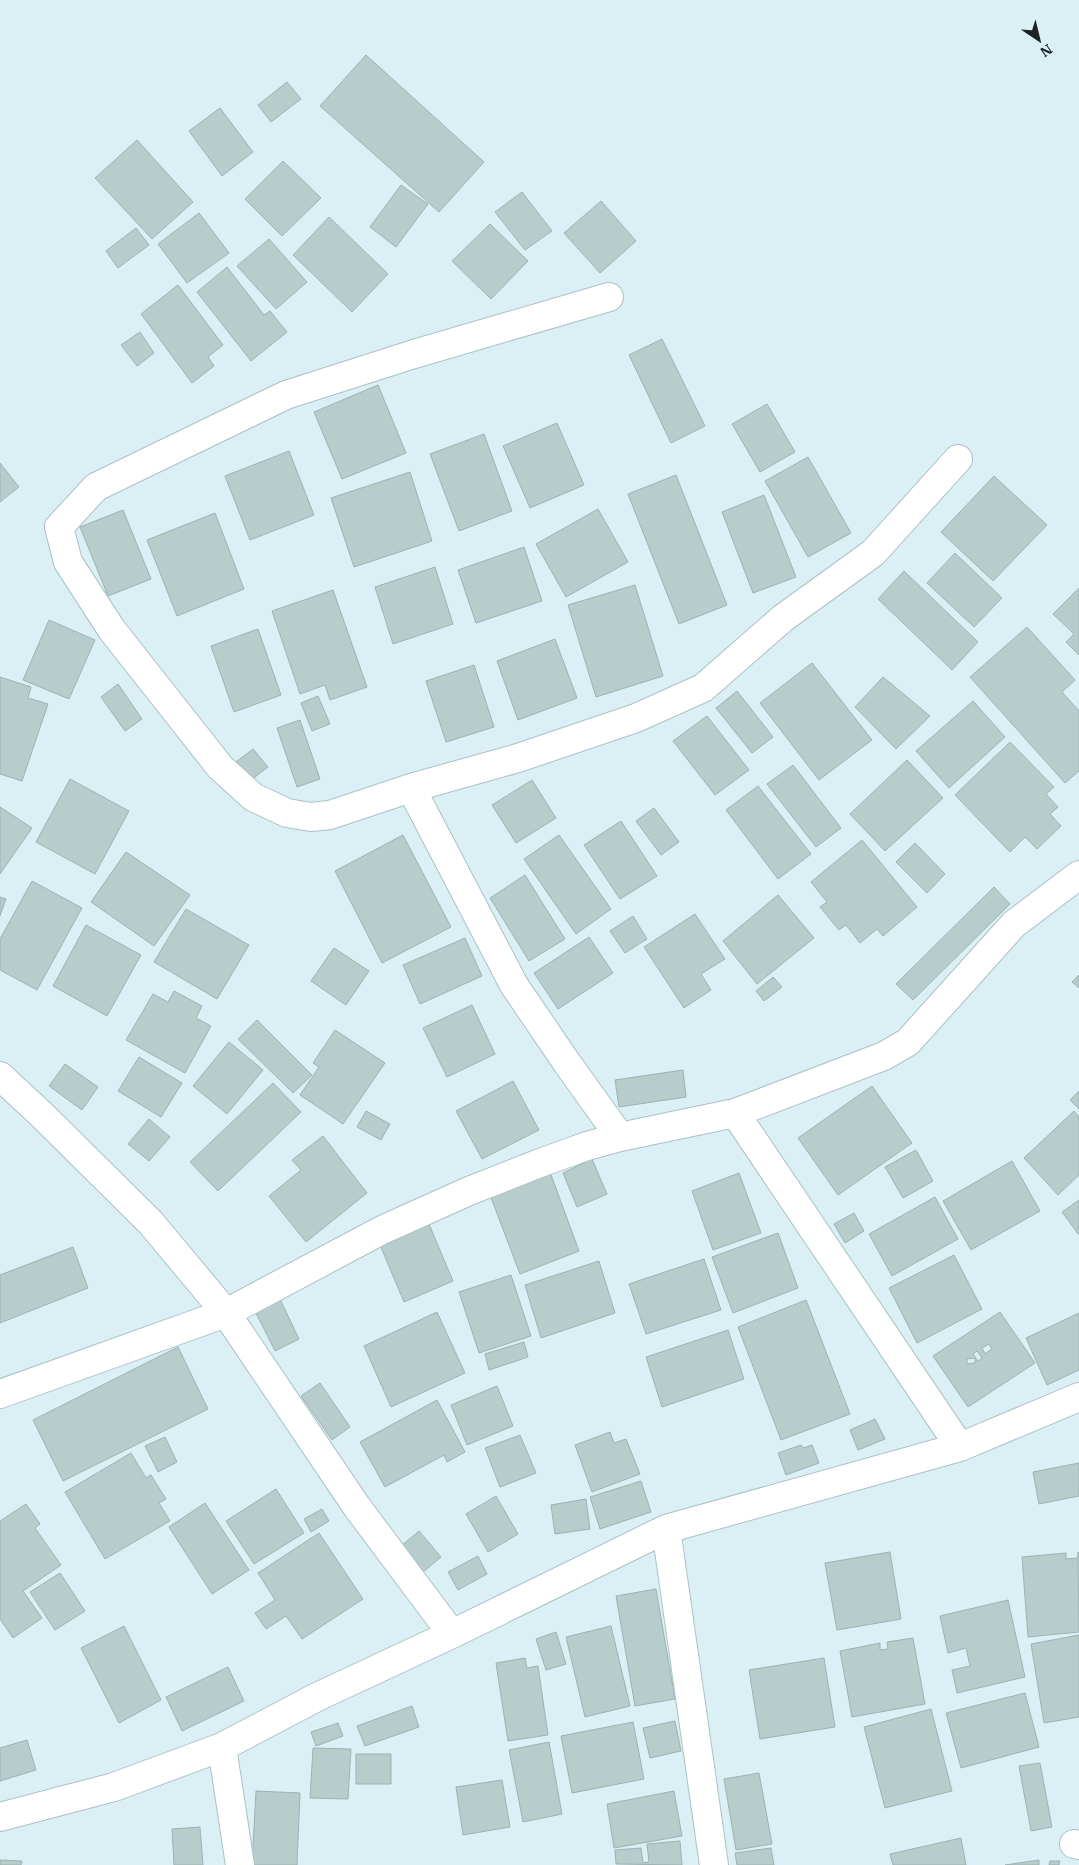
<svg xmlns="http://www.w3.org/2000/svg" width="1079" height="1865" font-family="'IBM Plex Serif',serif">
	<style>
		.building { fill: #b7cdcc; stroke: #9db2b2; fill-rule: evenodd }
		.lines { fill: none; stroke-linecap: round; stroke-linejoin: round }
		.minor-casing { stroke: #acc1c6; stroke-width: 30 }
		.minor { stroke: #fff; stroke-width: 28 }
	</style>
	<rect width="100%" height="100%" fill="#daf0f5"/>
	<!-- building -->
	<path class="building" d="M366,55L484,162L439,212L320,106Z
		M287,82L301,99L271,122L258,105Z
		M220,108L253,152L222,176L189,131Z
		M137,140L193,202L152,239L95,178Z
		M283,161L321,198L282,236L245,199Z
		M401,185L428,204L396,247L370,227Z
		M522,192L552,231L525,250L495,212Z
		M601,201L636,241L600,273L564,233Z
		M199,213L229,253L187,283L158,244Z
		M329,217L388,274L352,312L293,255Z
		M490,224L528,261L491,299L452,261Z
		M136,228L149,245L118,268L106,251Z
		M269,239L307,282L276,309L237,266Z
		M227,267L264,315L270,311L287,332L251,361L197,292Z
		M178,285L223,345L208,357L214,366L192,383L141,314Z
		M140,332L154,353L137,366L121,345Z
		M662,339L705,426L671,443L629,355Z
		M378,385L406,453L342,479L314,412Z
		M767,404L795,452L760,472L732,424Z
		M557,423L584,485L530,508L503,446Z
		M484,434L512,511L459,531L430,454Z
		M289,451L314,515L250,540L225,476Z
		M808,457L851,533L808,557L765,481Z
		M0,463L19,487L0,502Z
		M410,472L432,541L354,567L331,498Z
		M676,475L727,605L679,624L628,494Z
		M994,476L1047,525L993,581L941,532Z
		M764,495L796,577L753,593L722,512Z
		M598,509L628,562L566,597L536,544Z
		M123,510L151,579L108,596L80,527Z
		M215,513L244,589L177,616L147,540Z
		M524,547L542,601L476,623L458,570Z
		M955,553L1002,598L974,627L927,583Z
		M435,567L453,624L393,644L375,587Z
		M904,571L978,642L952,670L878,599Z
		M635,585L663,676L596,697L568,605Z
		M1079,588V655L1066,642L1074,634L1053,614Z
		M333,590L367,687L330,700L325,685L300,694L272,611Z
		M49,620L95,640L69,699L23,680Z
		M1027,627L1075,680L1062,692L1079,711V771L1065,783L970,677Z
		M258,629L281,695L234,712L211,646Z
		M555,639L577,698L518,720L497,661Z
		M812,663L872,740L819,780L760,703Z
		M474,665L494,727L446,742L426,681Z
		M0,677L31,687L28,698L48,704L22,781L0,774Z
		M883,677L930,716L896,749L855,707Z
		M118,684L142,719L125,731L101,697Z
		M737,691L773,737L752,753L716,708Z
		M318,696L330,724L312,731L301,703Z
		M973,701L1005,737L949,788L916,751Z
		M707,716L749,770L715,795L673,741Z
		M300,720L320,779L297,787L277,728Z
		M1010,742L1054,787L1046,794L1058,807L1050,814L1061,826L1037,849L1025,837L1010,852L955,795Z
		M253,749L268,767L251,780L236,762Z
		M907,760L943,798L885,851L850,814Z
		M793,765L841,828L816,847L767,784Z
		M70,779L129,811L95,874L36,842Z
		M532,780L556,818L516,843L492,805Z
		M758,786L811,854L778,879L726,810Z
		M0,807L32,828L0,874Z
		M654,808L679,842L661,855L636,821Z
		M621,821L657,876L620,899L584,845Z
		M403,835L451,927L382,963L335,871Z
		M559,835L611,909L576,934L524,859Z
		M862,840L917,907L883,936L877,929L860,943L846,925L839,930L820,907L827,902L811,882Z
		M915,843L945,874L927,893L896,862Z
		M126,852L190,895L154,946L91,902Z
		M525,875L565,939L529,961L490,898Z
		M32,881L82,908L37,990L0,970V939Z
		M994,887L1010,904L913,1000L896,984Z
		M778,895L814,938L757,984L723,941Z
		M0,897L6,899L0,916Z
		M186,909L249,945L217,999L154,962Z
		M695,914L725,959L701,974L711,990L684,1008L644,947Z
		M633,916L647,939L625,953L610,931Z
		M86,925L141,955L107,1016L53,986Z
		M589,937L613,973L558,1009L534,973Z
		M465,938L482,976L420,1004L403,965Z
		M334,948L369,971L346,1005L311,981Z
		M1079,975V988L1072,982Z
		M773,977L782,987L764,1001L756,991Z
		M174,991L202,1006L196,1018L211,1026L185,1073L126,1040L153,994L168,1002Z
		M472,1005L495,1054L447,1077L423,1028Z
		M257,1020L312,1075L293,1093L238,1039Z
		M335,1030L385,1063L343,1124L300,1095L319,1067L313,1063Z
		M229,1042L263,1070L227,1114L193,1086Z
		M139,1057L182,1083L161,1117L118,1091Z
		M65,1064L98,1087L82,1110L49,1086Z
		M683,1070L686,1097L619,1107L615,1080Z
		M513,1081L539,1130L482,1159L456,1111Z
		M273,1083L301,1112L218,1191L190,1162Z
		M872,1086L912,1143L838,1195L798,1138Z
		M1079,1091V1109L1070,1100Z
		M366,1111L390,1124L381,1140L357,1127Z
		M1074,1111L1079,1117V1175L1058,1195L1024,1158Z
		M149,1119L170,1137L149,1161L128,1144Z
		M323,1136L367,1193L306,1242L269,1196L301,1170L292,1160Z
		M916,1150L933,1181L903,1198L885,1167Z
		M592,1159L607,1194L577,1207L563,1173Z
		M1012,1161L1040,1211L971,1250L943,1201Z
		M550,1172L579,1251L520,1274L490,1195Z
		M739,1173L761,1233L713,1250L692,1191Z
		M935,1197L958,1239L892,1276L869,1234Z
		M1079,1200V1235L1062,1212Z
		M854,1213L864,1231L845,1243L834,1224Z
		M429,1224L453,1281L404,1302L380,1245Z
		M778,1233L798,1288L733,1313L712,1257Z
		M73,1247L88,1288L0,1323V1275Z
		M954,1255L982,1309L917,1343L889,1288Z
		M704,1259L721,1310L646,1334L629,1284Z
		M599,1261L615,1313L541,1338L525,1285Z
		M511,1275L531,1336L479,1353L459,1292Z
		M279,1297L299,1339L275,1351L254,1309Z
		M806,1300L850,1414L781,1440L738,1327Z
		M437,1312L465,1373L391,1407L364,1346Z
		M1000,1312L1035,1363L968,1407L933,1356ZM989,1344L992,1349L985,1354L982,1348ZM977,1351L982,1358L978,1361L973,1354ZM975,1358V1363L967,1364V1359Z
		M1079,1313V1370L1047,1385L1026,1338Z
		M728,1330L744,1379L662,1407L646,1357Z
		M524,1342L528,1357L489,1370L485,1354Z
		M178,1347L208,1409L63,1481L33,1420Z
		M320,1383L350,1427L332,1440L301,1396Z
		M497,1386L513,1426L467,1445L451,1405Z
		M437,1400L465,1452L447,1462L444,1455L385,1487L360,1442Z
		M875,1419L885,1439L858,1450L850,1430Z
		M610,1432L614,1443L626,1439L640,1474L592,1492L575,1445Z
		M520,1435L536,1473L500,1487L485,1448Z
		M165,1437L177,1462L158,1472L145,1446Z
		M801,1445L803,1448L812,1445L819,1463L786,1475L778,1453Z
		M131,1453L146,1478L151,1475L166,1499L159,1503L170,1521L105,1559L65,1492Z
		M1079,1463V1496L1039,1504L1033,1472Z
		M641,1481L651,1512L600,1529L590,1497Z
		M276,1489L304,1533L254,1564L226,1521Z
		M496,1496L518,1534L488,1552L466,1514Z
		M586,1499L590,1529L555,1534L551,1505Z
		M205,1503L249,1570L212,1594L169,1527Z
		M26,1504L40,1524L35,1528L61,1565L23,1591L42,1618L13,1638L0,1619V1521Z
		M322,1509L329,1521L311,1532L304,1519Z
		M419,1531L441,1557L423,1572L401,1546Z
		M319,1533L363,1599L302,1639L286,1616L266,1629L255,1613L275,1600L258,1573Z
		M890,1552L901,1619L837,1630L825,1563Z
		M1078,1552L1079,1632L1028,1637L1022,1557L1066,1553V1559L1078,1558Z
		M478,1556L487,1574L458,1590L448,1572Z
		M60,1573L85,1611L55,1630L30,1592Z
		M656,1589L675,1699L635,1706L616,1596Z
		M1008,1600L1025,1677L957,1693L952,1670L970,1666L966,1648L948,1653L940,1616Z
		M124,1626L161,1700L119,1723L81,1648Z
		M611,1626L630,1706L585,1717L566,1637Z
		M556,1632L566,1664L546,1670L536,1639Z
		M1079,1635V1717L1044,1723L1031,1644Z
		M913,1638L925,1704L852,1717L840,1651L880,1643V1650L888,1649L887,1642Z
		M525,1658L527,1668L538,1666L548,1735L508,1741L496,1663Z
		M824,1658L835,1727L760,1739L749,1670Z
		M228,1667L244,1701L182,1731L166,1697Z
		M1025,1693L1039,1747L961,1768L946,1713Z
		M412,1706L419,1727L365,1746L357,1726Z
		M931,1709L952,1791L885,1808L864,1727Z
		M675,1721L681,1751L650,1758L643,1728Z
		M633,1722L644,1779L572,1793L561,1736Z
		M338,1723L343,1736L316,1746L311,1732Z
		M27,1740L36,1770L0,1781V1748Z
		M549,1742L562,1814L523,1822L509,1750Z
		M313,1748L351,1749L348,1799L310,1798Z
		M356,1754H391V1784H356Z
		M1040,1763L1052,1827L1031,1831L1019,1766Z
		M759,1773L772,1844L736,1850L724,1779Z
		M502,1780L510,1827L463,1835L456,1787Z
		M256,1791L300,1793L297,1865H252Z
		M674,1791L682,1836L614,1848L607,1804Z
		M200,1827L203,1865H174L172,1829Z
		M961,1838L966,1865H893L890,1854Z
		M680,1841L682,1865L616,1864L615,1850L641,1848L643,1863L649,1862L647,1844Z
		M771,1848L774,1865H737L735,1853Z
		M0,1860L22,1861L21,1865H0Z
		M1039,1860V1865H1005Z
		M1050,1861H1060L1059,1865H1049Z"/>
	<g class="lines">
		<defs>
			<path id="minor" d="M609,297L414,354L286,395L96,487L59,527L68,562L112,630L220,767L253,797L287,813L311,817L330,815L411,788L518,758L636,718L703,688L783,618L873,553L958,459
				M411,788L514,985L567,1063L620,1137
				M0,1076L42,1115L151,1223L226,1313L357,1507L452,1634
				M735,1113L960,1447
				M0,1394L226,1313L382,1230L469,1191L540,1163L587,1146L620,1137L735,1113L884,1056L908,1042L1014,924L1079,875
				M666,1529L714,1865
				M222,1747L240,1865
				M0,1817L114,1787L222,1747L317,1697L452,1634L666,1529L960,1447L1079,1397
				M1074,1844L1079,1845"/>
		</defs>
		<!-- minor casing -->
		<use href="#minor" class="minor-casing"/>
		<!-- minor -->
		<use href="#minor" class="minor"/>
	</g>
	<!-- north arrow -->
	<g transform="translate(1039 40) rotate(145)" stroke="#daf0f5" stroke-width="4" paint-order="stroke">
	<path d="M0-4L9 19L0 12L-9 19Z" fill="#1c2325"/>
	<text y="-8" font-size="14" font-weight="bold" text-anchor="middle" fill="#1c2325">N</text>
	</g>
</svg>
